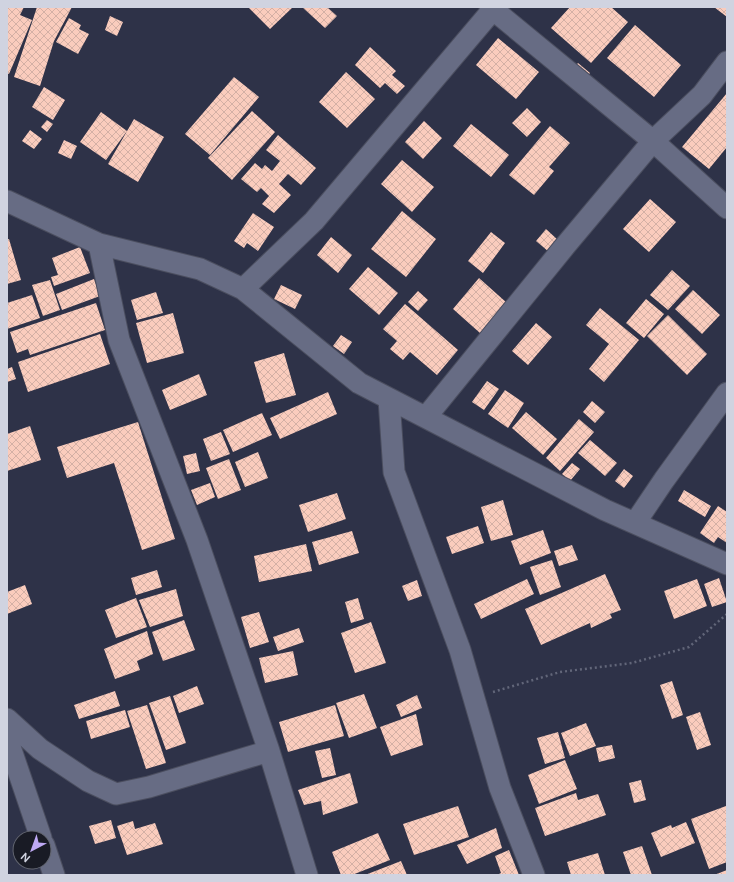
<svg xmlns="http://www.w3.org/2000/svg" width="734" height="882" font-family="'DM Sans',sans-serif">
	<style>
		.building { fill: url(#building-cross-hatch) }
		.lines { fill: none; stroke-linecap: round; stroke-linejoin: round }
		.minor-casing { stroke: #4b4e5f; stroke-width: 23 }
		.path { stroke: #626679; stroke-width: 2.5; stroke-dasharray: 2 3; stroke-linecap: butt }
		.minor { stroke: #676c84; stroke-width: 21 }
	</style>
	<defs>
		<pattern id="building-cross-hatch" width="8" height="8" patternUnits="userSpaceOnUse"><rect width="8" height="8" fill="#faccbd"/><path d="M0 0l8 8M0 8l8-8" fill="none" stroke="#d4b0a5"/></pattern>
	</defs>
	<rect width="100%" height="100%" fill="#2e3248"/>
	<!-- building -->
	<path class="building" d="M7,7H24L20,15L32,20L9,74L7,73Z
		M37,7H72L54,41L40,86L14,77Z
		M248,7H293L270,29Z
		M302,7H327L337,16L325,28Z
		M570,7H611L628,22L591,63L551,28Z
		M714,7H727V17Z
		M110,16L123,22L117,36L105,30Z
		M69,18L81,25L79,29L89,34L78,54L56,42Z
		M635,25L681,65L654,97L607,58Z
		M498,38L539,72L516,99L476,65Z
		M370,47L396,71L392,75L405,86L397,94L385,83L380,88L355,65Z
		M578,63L590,73L584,80L572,70Z
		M346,72L375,99L347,128L319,102Z
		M234,77L259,97L210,155L185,134Z
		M44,87L65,100L53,120L32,107Z
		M727,93V147L709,169L682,147Z
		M527,108L541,122L527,137L512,123Z
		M252,111L275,132L232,180L208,158Z
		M101,112L127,131L106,160L80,142Z
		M134,119L164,137L138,182L108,164Z
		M47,120L53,124L47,132L41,127Z
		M424,121L442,138L423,159L405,142Z
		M471,124L509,155L491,177L453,146Z
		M550,126L570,143L549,167L554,171L534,195L509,175Z
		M30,130L42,139L34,149L22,141Z
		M278,135L316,168L301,185L288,174L279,184L291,195L274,213L262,204L269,196L261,188L257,192L241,179L255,163L262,169L265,165L272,171L280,161L266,150Z
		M64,140L77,146L71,159L58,153Z
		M402,160L434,187L412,212L381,184Z
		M650,199L676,222L649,252L623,229Z
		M402,211L436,239L406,277L371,249Z
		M253,213L274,227L258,251L247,243L244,248L234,241Z
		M546,229L559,241L549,252L536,241Z
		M491,232L505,243L483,273L468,261Z
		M331,237L352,255L338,273L317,255Z
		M7,239H9L21,280L7,284Z
		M80,247L90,273L54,286L51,277L58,275L52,258Z
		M368,267L398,293L379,315L349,289Z
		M672,270L690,286L668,310L650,295Z
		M479,278L507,303L480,333L453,309Z
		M94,279L100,296L62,310L56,294Z
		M50,280L60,310L43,316L32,285Z
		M281,285L302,295L295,309L274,299Z
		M693,290L720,315L702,334L675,309Z
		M418,291L428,300L418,311L408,302Z
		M156,292L163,313L137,320L131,300Z
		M32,295L40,318L7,329V303Z
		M646,299L664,314L644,338L626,323Z
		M96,303L105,330L30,355L28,349L17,353L10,332Z
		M405,304L458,350L437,375L410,352L403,360L390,349L397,341L383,329Z
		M600,308L639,340L604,382L589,369L609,344L586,325Z
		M173,313L184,353L147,363L136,323Z
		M668,315L707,354L687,375L647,336Z
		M536,323L552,337L528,365L512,351Z
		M100,334L110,364L28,392L18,362Z
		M341,335L352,342L344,354L333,346Z
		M284,353L296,395L266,403L254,362Z
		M12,367L16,379L7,382V369Z
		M199,374L207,395L170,410L162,390Z
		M487,381L499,389L484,410L472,402Z
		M505,390L524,403L508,428L488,414Z
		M328,392L337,414L280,439L270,418Z
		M592,401L605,412L595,423L583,412Z
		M526,412L557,439L543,455L512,428Z
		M262,413L272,435L233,452L223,430Z
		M579,419L594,432L560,471L546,458Z
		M138,422L175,539L142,550L114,463L67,478L57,447Z
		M30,426L41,460L7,471V434Z
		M221,432L230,454L211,461L203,439Z
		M590,440L617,463L605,476L578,453Z
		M258,452L268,478L245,487L235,462Z
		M196,453L200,471L187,474L183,456Z
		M229,459L241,490L218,499L206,468Z
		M572,463L580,469L570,481L562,474Z
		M624,469L633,476L624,488L615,481Z
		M210,483L215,497L197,505L191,490Z
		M684,490L711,506L705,517L678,501Z
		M337,493L346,519L308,532L299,505Z
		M503,500L513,535L491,541L481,507Z
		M718,506L727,512V543L718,537L714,543L700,533Z
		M478,526L484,543L452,554L446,537Z
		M543,530L551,553L520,565L511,541Z
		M352,531L359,553L319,565L312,542Z
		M306,544L312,571L259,582L254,556Z
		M572,545L578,560L559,566L554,551Z
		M552,560L561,587L540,595L530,567Z
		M157,570L162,587L136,595L131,578Z
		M605,574L621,610L610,614L612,618L591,628L590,623L541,645L525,609Z
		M719,578L727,602L712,607L704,584Z
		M527,579L534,594L481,619L474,604Z
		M697,579L707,606L674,619L664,591Z
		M417,580L422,596L408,601L402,586Z
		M25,585L32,604L7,614V592Z
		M176,589L183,616L150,627L139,600Z
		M136,598L147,627L116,638L105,610Z
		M358,598L364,619L351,623L345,602Z
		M259,612L269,642L250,648L241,617Z
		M184,620L195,650L163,661L152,632Z
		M371,622L386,663L355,673L341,633Z
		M299,628L304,642L278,651L273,637Z
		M147,631L153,654L137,661L140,670L115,679L104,649Z
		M293,651L298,675L265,683L259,658Z
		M672,681L683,715L672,719L660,685Z
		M197,686L204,704L179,713L173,696Z
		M115,691L120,706L79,719L74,705Z
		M364,694L377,728L349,738L336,703Z
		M417,695L422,708L401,717L396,705Z
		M170,696L186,743L166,750L149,703Z
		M147,705L166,763L146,769L127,711Z
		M335,705L344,736L288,752L279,722Z
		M125,710L130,727L91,739L86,721Z
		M700,712L711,745L697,750L686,717Z
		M416,714L423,745L391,756L380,727Z
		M586,723L596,746L570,756L561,733Z
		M558,732L565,758L545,764L537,738Z
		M612,745L615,758L599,762L596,748Z
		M330,748L336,775L322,778L315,751Z
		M565,760L577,789L539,804L528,775Z
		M350,773L358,803L323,815L321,801L304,805L298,790Z
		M641,780L646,800L634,803L629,783Z
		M576,793L578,800L598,794L606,815L545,836L535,808Z
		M458,806L469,837L414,855L403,824Z
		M726,806L727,809V862L709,869L691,819Z
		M111,820L116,838L95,844L89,826Z
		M133,821L135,829L155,823L163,844L127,855L117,826Z
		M686,822L695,843L661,857L651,833L671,825L672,828Z
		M496,828L502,848L467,864L457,845Z
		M378,833L390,860L352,875H341L332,852Z
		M642,846L652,875H631L623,852Z
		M509,850L519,875H497L501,873L495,856Z
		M598,853L605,875H571L567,862Z
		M401,861L407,875H365Z
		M727,870V875H714Z"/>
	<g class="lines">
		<defs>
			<path id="minor" d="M490,7L653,141L727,208
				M7,201L99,244L200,269L243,289L359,383L605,510L727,564
				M99,244L119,340L197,540L269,751L307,875
				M243,289L314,221L495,7
				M389,399L394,472L460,650L500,788L534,875
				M426,417L565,246L653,141L702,95L727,62
				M635,523L664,480L727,393
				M7,719L40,749L88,781L116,794L149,787L269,751
				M7,738L41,838
				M44,845L54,875"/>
		</defs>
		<!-- minor casing -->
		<use href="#minor" class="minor-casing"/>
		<!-- path -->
		<path class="path" d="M493,692L560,672L632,663L689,647L727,614"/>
		<!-- minor -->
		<use href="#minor" class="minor"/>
	</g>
	<!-- border -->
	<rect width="734" height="882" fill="none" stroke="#d0d3e0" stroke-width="16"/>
	<!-- north arrow -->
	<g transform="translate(32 850) rotate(221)"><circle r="19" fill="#191b25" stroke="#626570"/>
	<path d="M0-3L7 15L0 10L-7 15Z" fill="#bea9f4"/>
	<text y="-6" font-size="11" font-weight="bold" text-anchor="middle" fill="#d0d3e0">N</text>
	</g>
</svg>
